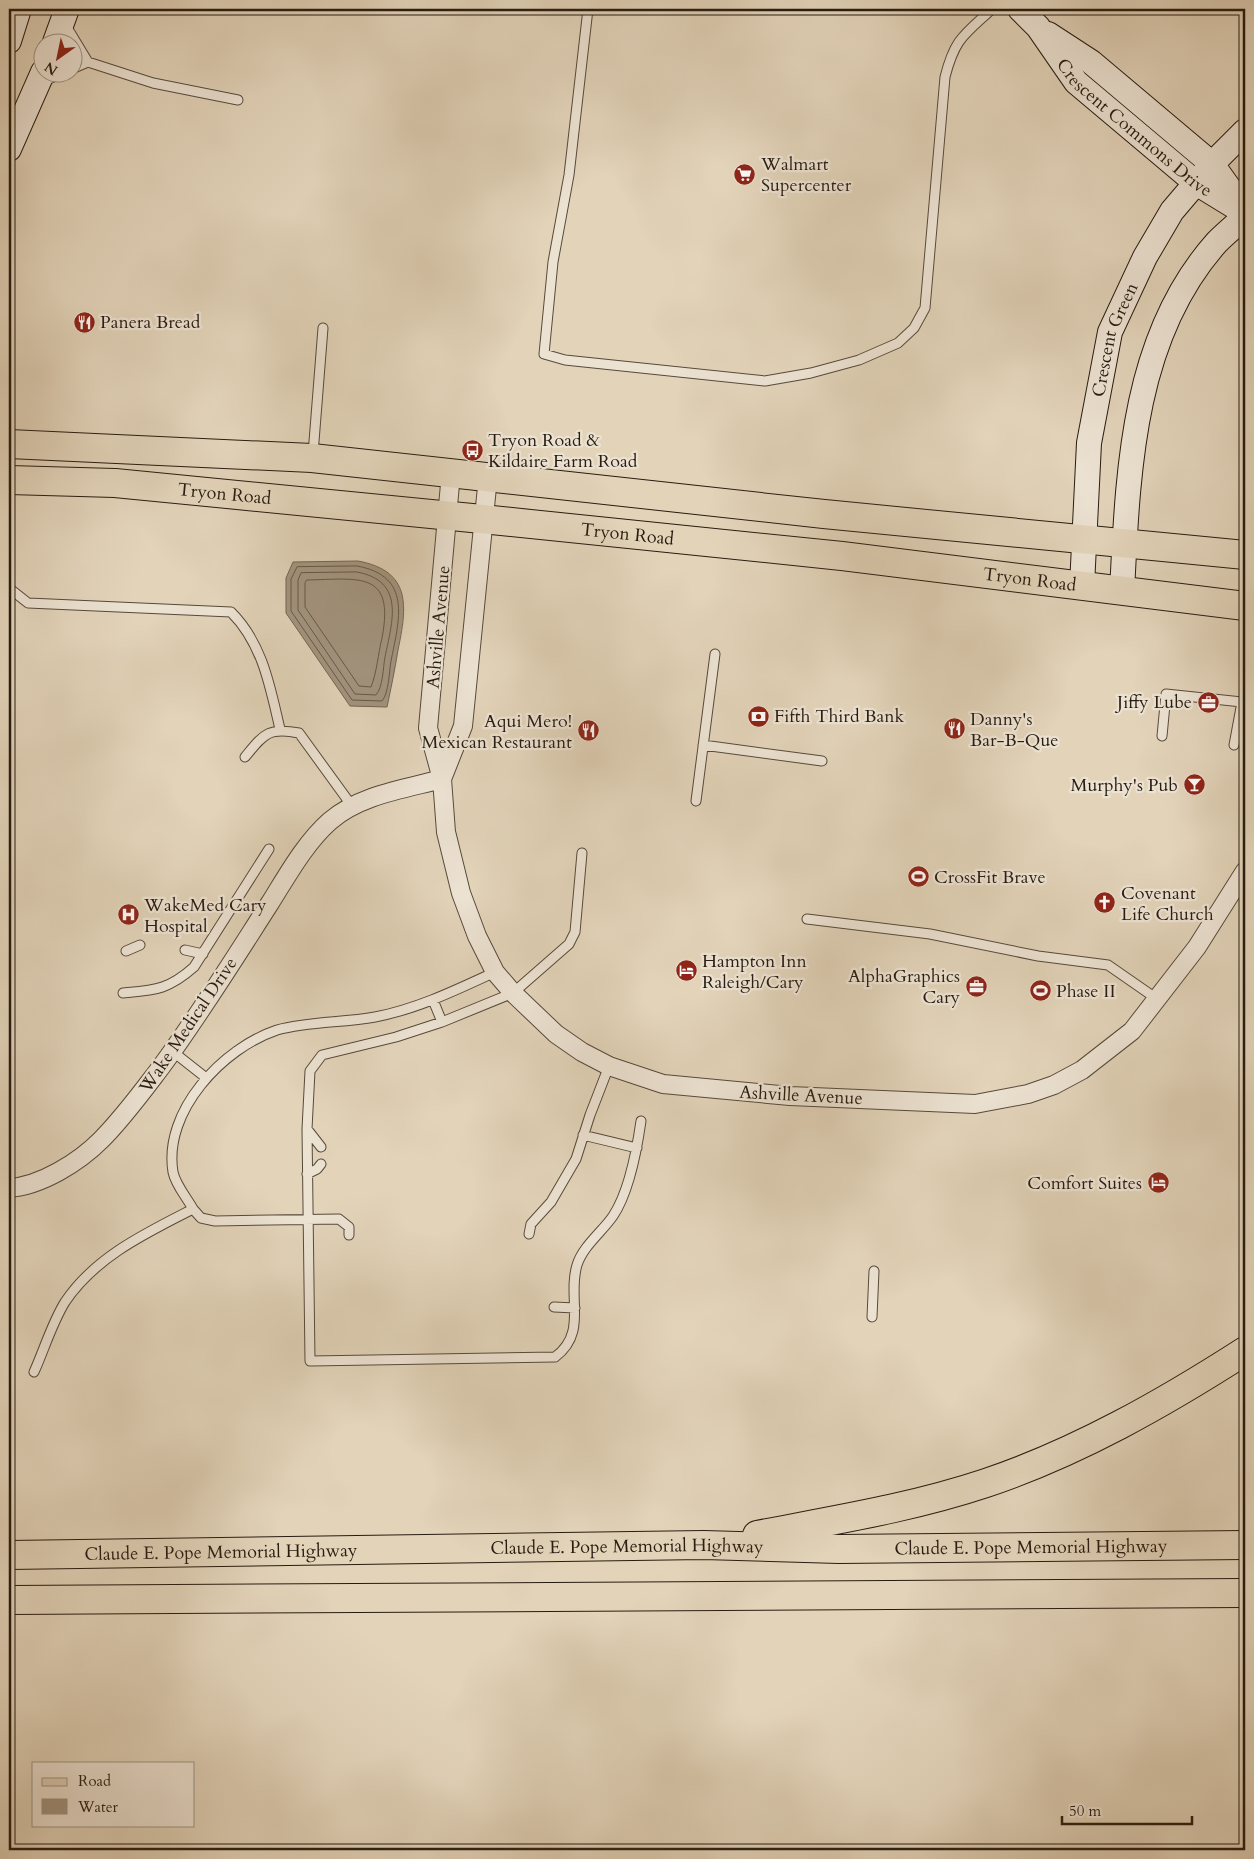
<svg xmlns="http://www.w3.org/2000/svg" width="1254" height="1859" font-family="Cardo,serif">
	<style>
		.water { fill: #a39580; stroke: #726554 }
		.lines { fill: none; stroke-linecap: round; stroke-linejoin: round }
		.shore { stroke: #665848; stroke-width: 1 }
		.lane-casing { stroke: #564a3b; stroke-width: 11 }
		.street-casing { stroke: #564a3b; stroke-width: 20 }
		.secondary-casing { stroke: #281c11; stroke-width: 26 }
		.primary-casing { stroke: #281c11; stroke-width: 30 }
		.highway-casing { stroke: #281c11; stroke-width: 30 }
		.lane { stroke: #ece2d2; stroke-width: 9 }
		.street { stroke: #ece2d2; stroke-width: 18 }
		.secondary { stroke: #ece2d2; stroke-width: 24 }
		.primary { stroke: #e2d3b9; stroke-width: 28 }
		.highway { stroke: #e2d3b9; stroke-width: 28 }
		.labels { text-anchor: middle; stroke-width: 4.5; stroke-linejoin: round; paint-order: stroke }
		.street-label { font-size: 18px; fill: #281c11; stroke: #ece2d2 }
		.poi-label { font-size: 18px; fill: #281c11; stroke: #ece2d2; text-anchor: start }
	</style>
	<rect width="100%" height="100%" fill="#e2d3b9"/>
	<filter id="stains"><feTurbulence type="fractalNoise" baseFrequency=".004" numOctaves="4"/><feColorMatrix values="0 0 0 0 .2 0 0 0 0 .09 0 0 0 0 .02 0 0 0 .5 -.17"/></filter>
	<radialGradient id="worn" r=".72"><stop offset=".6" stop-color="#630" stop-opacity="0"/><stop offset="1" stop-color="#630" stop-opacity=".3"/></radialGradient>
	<!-- water -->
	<path class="water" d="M358,561C412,571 407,607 398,650C395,669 391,688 387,707L350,706L286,613V578L293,562Z"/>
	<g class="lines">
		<!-- shore -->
		<path class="shore" d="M357,566C413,576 399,620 391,661C389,672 389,693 382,701L352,700L291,611V579L297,567Z
			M357,572C406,581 392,622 385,657C383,668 383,687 376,695L355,694L298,610V580L301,573Z
			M307,580C359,579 395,570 382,638C378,654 377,672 371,687L359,686L305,607V583Z"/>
		<defs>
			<path id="lane" d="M588,9L569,175L553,262L544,354L565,360L765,381L811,373L859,360L898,343L914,328L925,308L945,77C955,38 964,35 992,9
				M65,24L88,62L153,83L238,100
				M72,69L88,62
				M44,81L65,72
				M313,454L323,328
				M9,588L28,603L231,612C263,644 270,687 280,729
				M1162,736L1166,694L1242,702L1234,745
				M703,745L822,761
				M245,757C264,734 268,727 299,733L352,806
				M696,801L715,654
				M582,853L575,932L569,944L513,993L442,1022L396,1037L322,1055L310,1071L307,1129L310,1361L555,1357C588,1333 567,1298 577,1265C583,1246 602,1232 613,1216C629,1192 637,1149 641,1121
				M807,919L930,934L1038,956L1108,965L1157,999
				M185,950L203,954
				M126,951L140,945
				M123,993C155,990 168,990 194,967L269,849
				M433,1000L442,1022
				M172,1051L205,1077
				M307,1129L321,1147
				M583,1135L637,1148
				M307,1174L317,1169L321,1164
				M193,1209L201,1218L215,1221L339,1219L349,1227V1235
				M529,1234L531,1224L551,1202L576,1159L590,1115L609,1066
				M554,1307L575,1308
				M872,1317L874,1271
				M34,1372C44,1350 52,1323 65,1302C95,1257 146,1233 193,1209C187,1198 175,1184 173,1172C163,1111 223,1048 277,1030C309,1021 342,1023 375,1017C417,1009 456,990 495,972"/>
			<path id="street" d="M451,473L428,728L442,779L446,832L461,893L477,936L495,972L513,993L556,1034L582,1052L609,1066L663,1084L790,1096L975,1104L1028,1094L1054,1085L1082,1070L1132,1031L1197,947L1245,871
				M442,779L463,726L488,477
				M9,1188C41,1186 79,1162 101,1140C123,1118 142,1092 161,1067C200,1014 234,959 270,903C287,876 305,843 330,821C360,795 404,789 442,779"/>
			<g id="secondary">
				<path id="s1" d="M1020,9L1038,27L1076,82L1196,183L1245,213"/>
				<path d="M1048,34L1091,62L1212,164L1242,206"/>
				<path d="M9,41L19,9"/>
				<path d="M55,42L67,9"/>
				<path d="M9,149L43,72"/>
				<path id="s2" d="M1082,586L1089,443L1110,332L1145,257L1172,211L1212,164L1245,131"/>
				<path d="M1122,592C1128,471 1132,337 1217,242C1226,233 1236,225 1245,216"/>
			</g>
			<g id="primary">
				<path d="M9,444L312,458L824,514L1245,555"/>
				<path id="s3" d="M9,480L115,483L482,519L842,556L1245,606"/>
			</g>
			<g id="highway">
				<path d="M757,1535C834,1520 911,1508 986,1483C1078,1452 1164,1403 1245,1351"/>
				<path id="s4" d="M9,1555L704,1545L839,1549L1245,1545"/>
				<path d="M9,1600L1245,1593"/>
			</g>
		</defs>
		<!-- lane casing -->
		<use href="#lane" class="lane-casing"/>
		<!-- street casing -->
		<use href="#street" class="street-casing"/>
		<!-- secondary casing -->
		<use href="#secondary" class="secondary-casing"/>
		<!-- primary casing -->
		<use href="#primary" class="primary-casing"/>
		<!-- highway casing -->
		<use href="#highway" class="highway-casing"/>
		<!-- lane -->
		<use href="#lane" class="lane"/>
		<!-- street -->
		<use href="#street" class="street"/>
		<!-- secondary -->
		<use href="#secondary" class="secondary"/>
		<!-- primary -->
		<use href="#primary" class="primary"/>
		<!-- highway -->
		<use href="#highway" class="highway"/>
	</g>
	<!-- icons -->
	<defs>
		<symbol id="supermarket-disc" viewBox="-11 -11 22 22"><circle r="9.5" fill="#8f2418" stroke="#ece2d2"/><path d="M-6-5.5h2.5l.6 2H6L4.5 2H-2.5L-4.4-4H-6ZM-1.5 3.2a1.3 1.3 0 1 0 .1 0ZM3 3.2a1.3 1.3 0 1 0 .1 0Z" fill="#fff"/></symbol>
		<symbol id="restaurant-disc" viewBox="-11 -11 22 22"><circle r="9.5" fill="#8f2418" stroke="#ece2d2"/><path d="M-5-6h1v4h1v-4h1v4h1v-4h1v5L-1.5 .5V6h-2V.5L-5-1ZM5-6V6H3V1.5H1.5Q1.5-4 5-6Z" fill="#fff"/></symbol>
		<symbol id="bus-disc" viewBox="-11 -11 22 22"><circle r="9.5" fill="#8f2418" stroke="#ece2d2"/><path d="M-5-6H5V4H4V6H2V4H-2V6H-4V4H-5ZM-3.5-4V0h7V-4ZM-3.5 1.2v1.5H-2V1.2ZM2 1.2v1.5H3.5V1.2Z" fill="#fff"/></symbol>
		<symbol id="office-disc" viewBox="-11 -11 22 22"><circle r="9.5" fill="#8f2418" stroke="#ece2d2"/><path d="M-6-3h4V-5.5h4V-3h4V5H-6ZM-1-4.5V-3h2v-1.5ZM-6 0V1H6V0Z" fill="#fff"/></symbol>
		<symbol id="bank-disc" viewBox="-11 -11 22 22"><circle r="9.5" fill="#8f2418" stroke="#ece2d2"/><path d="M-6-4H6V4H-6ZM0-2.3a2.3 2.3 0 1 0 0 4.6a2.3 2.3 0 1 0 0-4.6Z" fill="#fff"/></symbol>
		<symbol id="bar-disc" viewBox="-11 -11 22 22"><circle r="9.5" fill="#8f2418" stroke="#ece2d2"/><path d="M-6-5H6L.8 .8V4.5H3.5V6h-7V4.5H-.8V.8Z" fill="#fff"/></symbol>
		<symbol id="stadium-disc" viewBox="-11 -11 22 22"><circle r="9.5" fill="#8f2418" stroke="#ece2d2"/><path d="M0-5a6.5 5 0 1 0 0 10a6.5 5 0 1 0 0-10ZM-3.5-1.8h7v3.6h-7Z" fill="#fff"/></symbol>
		<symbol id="church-disc" viewBox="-11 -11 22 22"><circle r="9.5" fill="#8f2418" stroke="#ece2d2"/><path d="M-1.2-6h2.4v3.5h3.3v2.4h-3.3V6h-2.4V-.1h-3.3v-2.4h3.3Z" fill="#fff"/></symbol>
		<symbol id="hospital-disc" viewBox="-11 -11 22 22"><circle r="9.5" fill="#8f2418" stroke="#ece2d2"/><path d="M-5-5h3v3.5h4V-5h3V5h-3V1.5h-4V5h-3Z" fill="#fff"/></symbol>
		<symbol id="hotel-disc" viewBox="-11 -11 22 22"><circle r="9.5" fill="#8f2418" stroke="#ece2d2"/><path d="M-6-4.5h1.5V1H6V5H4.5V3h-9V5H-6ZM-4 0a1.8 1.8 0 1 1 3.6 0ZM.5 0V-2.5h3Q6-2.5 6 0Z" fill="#fff"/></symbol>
	</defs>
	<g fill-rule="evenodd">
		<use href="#supermarket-disc" x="732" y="162" width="25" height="25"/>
		<use href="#restaurant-disc" x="72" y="310" width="25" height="25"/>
		<use href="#bus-disc" x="460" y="438" width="25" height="25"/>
		<use href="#office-disc" x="1196" y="690" width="25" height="25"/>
		<use href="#bank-disc" x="746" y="704" width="25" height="25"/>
		<use href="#restaurant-disc" x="942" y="716" width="25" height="25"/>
		<use href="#restaurant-disc" x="576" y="718" width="25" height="25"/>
		<use href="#bar-disc" x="1182" y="772" width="25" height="25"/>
		<use href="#stadium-disc" x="906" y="864" width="25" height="25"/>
		<use href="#church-disc" x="1092" y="890" width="25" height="25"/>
		<use href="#hospital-disc" x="116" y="902" width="25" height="25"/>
		<use href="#hotel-disc" x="674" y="958" width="25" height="25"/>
		<use href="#office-disc" x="964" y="974" width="25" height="25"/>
		<use href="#stadium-disc" x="1028" y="978" width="25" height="25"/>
		<use href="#hotel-disc" x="1146" y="1170" width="25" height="25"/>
	</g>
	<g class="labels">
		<!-- street labels -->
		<g class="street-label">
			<text dy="6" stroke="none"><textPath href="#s1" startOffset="166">Crescent Commons Drive</textPath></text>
			<text dy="6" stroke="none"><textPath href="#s2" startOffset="250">Crescent Green</textPath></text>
			<text dy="6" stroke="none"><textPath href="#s3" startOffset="216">Tryon Road</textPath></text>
			<text dy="6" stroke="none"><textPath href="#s3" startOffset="621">Tryon Road</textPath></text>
			<text dy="6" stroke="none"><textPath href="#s3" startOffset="1026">Tryon Road</textPath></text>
			<text transform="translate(438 627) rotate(-85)" y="6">Ashville Avenue</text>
			<text transform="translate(188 1025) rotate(-56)" y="6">Wake Medical Drive</text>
			<text transform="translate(801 1095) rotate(3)" y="6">Ashville Avenue</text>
			<text dy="6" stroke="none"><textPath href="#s4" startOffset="618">Claude E. Pope Memorial Highway</textPath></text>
			<text dy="6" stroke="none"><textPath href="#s4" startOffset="1022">Claude E. Pope Memorial Highway</textPath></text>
			<text dy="6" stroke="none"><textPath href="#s4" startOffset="212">Claude E. Pope Memorial Highway</textPath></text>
		</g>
		<!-- poi labels -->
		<g class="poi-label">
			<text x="761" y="170">Walmart<tspan x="761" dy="21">Supercenter</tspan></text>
			<text x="100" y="328">Panera Bread</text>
			<text x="488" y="446">Tryon Road &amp;<tspan x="488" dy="21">Kildaire Farm Road</tspan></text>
			<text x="1192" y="708" text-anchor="end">Jiffy Lube</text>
			<text x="774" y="722">Fifth Third Bank</text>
			<text x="970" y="725">Danny's<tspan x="970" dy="21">Bar-B-Que</tspan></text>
			<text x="572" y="727" text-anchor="end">Aqui Mero!<tspan x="572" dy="21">Mexican Restaurant</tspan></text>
			<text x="1178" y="791" text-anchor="end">Murphy's Pub</text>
			<text x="934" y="883">CrossFit Brave</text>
			<text x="1121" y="899">Covenant<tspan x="1121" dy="21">Life Church</tspan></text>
			<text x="144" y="911">WakeMed Cary<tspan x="144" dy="21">Hospital</tspan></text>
			<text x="702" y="967">Hampton Inn<tspan x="702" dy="21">Raleigh/Cary</tspan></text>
			<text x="960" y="982" text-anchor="end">AlphaGraphics<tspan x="960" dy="21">Cary</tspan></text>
			<text x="1056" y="997">Phase II</text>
			<text x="1142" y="1189" text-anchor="end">Comfort Suites</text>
		</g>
	</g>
	<!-- margin -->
	<rect width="1254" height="1859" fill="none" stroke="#e2d3b9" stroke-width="30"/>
	<rect x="10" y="10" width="1234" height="1839" fill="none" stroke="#281c11" stroke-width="2.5"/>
	<rect x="15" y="15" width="1224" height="1829" fill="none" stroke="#281c11"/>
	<!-- legend -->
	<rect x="32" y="1762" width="162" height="65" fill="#ece2d2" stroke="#9e9385"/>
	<rect x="42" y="1778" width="25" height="8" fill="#e2d3b9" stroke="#9e9385"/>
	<text x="78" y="1786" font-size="15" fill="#281c11">Road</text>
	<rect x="42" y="1799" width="25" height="15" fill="#a39580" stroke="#9e9385"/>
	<text x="78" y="1812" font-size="15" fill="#281c11">Water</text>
	<!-- north arrow -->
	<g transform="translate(58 58) rotate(213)"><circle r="24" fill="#ece2d2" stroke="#9e9385"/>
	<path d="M0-4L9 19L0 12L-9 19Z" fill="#8f2418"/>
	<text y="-8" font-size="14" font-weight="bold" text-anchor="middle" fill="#281c11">N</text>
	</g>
	<!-- scale -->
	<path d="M1062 1816v8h130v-8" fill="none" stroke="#281c11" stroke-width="2.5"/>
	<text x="1069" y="1816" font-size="15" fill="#281c11" stroke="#ece2d2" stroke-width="4" paint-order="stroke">50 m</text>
	<rect width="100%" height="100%" filter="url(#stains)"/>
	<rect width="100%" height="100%" fill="url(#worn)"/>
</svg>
